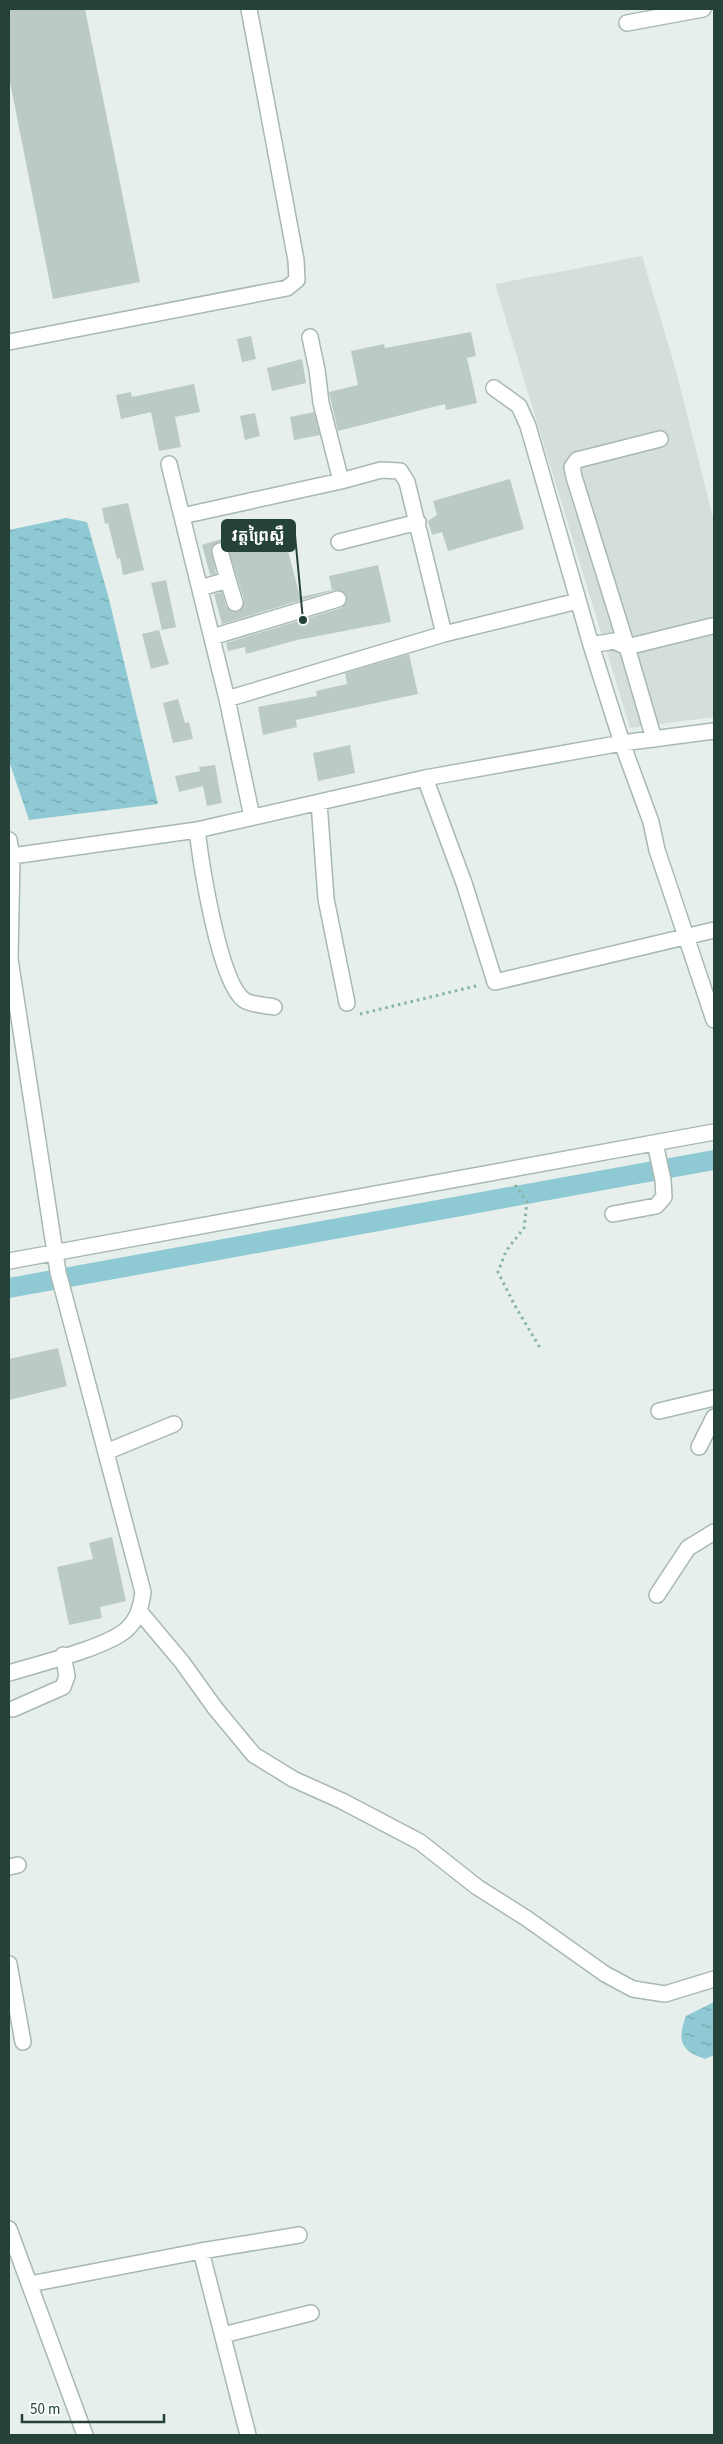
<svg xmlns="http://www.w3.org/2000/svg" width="723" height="2444" font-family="'Source Sans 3','Noto Sans Khmer',sans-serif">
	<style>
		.built { fill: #d4dfda }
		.water { fill: url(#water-ripples) }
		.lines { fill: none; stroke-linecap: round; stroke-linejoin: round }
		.canal { stroke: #8ec9d4; stroke-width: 20 }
		.building { fill: #bbcac4 }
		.minor-casing { stroke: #a8b8b2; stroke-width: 18 }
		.path { stroke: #86b3a5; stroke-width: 3; stroke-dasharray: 2.5 4; stroke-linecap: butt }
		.minor { stroke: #fff; stroke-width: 15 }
		.leader { fill: none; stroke: #24423a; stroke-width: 2 }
		.callout-dot { fill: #24423a; stroke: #f7fbf9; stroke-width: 2 }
		.callout { fill: #24423a; stroke: #24423a; stroke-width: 2 }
		.callout-label { font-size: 16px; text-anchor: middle; font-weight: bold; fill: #fff }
	</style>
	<defs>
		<pattern id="water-ripples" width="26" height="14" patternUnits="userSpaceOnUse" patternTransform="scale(1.25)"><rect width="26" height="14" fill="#8ec9d4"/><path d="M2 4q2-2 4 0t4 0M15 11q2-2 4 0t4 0" fill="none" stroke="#74a5ad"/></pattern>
	</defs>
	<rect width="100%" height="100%" fill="#e6efeb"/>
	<!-- built -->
	<path class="built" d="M642,256L675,367L714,521V717L630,728L495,284Z"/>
	<!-- water -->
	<path class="water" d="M66,518L87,522L108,595L158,804L29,820L9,761V530Z
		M714,2002V2055L705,2059C680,2051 677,2040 686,2016Z"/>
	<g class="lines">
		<!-- canal -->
		<path class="canal" d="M9,1288L714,1160"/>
	</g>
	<!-- building -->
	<path class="building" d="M9,9H85L140,282L53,299L9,77Z
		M471,332L476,356L467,358L477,403L446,410L445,404L338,431L329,392L358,385L351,351L384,344L385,348Z
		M251,336L256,359L242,362L237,339Z
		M302,359L306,383L272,391L267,368Z
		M194,384L200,412L175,417L181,447L159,451L151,412L121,419L116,395L131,392L132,397Z
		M314,412L320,435L294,440L290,417Z
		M255,413L260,436L245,440L240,416Z
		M510,479L524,529L448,551L442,532L432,535L428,521L437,515L433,501Z
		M128,503L144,570L123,575L120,558L117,559L108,523L105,524L102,508Z
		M280,520L300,597L332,590L329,576L378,565L391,622L297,640L246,654L245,647L228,651L226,643L341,608L347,602L345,593L335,590L222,624L214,594L222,592L226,606L233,612L242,609L244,600L227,545L218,542L211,548L216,574L210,575L202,545Z
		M166,580L176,627L162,630L151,583Z
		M159,630L169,664L151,669L142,634Z
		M409,654L418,694L296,720L297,727L263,735L258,707L317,696L316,691L347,684L345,673Z
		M178,699L185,723L189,722L193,739L173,743L163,703Z
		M350,745L355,773L318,781L313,753Z
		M215,765L222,803L207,806L203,786L179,792L175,776L200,771L199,767Z
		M58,1348L67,1386L9,1400V1359Z
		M112,1537L126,1601L100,1607L102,1618L69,1625L57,1567L93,1559L89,1543Z"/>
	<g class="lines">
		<defs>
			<path id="minor" d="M627,23L703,9
				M310,337L317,370L321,403L341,481
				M9,342L287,288L297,280L296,260L249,9
				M494,388L519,406L528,426L591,645L622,743L651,822L657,850L714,1020
				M660,439L577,460L572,467L574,477L627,647L712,626
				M169,464L227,699L252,817
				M182,516L341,481L381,470L400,471L407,482L444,634
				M339,542L418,522
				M220,551L228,580
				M200,588L228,580L235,603
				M212,637L338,599
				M591,645L614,641L627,647L654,739
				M227,699L444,634L578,601
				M425,778L464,883L495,982L714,930
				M319,802L326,899L347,1003
				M197,830C201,863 219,982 244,1000C251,1005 265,1005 274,1007
				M9,840L12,856L10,959L58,1272L143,1592C141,1607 138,1619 126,1630C105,1648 38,1664 9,1673
				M12,856L197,830L425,778L622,743L714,731
				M613,1214L656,1206L664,1197L663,1180L655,1143
				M9,1261L714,1132
				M659,1411L714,1398
				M699,1447L714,1417
				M106,1452L174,1424
				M657,1595L688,1548L714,1532
				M140,1612L182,1662L215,1708L254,1755L293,1779L342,1801L420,1842L477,1887L526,1918L605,1974L633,1989L665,1994L714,1979
				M13,1709L63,1687L67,1676L63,1655
				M9,1867L18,1865
				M9,1964L23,2042
				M9,2229L85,2435
				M201,2251L248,2435
				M30,2284L201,2251L299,2235
				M223,2335L311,2313"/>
		</defs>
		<!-- minor casing -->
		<use href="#minor" class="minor-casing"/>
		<!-- path -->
		<path class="path" d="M360,1014L480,985
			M515,1185L527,1202L524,1228L506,1251L498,1272L514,1304L540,1348"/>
		<!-- minor -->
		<use href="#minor" class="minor"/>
	</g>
	<!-- callouts -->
	<path class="leader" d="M303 620L295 535"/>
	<circle class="callout-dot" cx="303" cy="620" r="5"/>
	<rect class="callout" x="222" y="520" width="73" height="31" rx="5"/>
	<g class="callout-label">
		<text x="258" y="541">វត្តព្រៃស្ពឺ</text>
	</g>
	<!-- border -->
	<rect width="723" height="2444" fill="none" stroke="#24423a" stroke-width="20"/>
	<!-- scale -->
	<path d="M22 2414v8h142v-8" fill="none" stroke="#24423a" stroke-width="2.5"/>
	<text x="30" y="2414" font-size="15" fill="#24423a" stroke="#f7fbf9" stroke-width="4" paint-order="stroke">50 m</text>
</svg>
